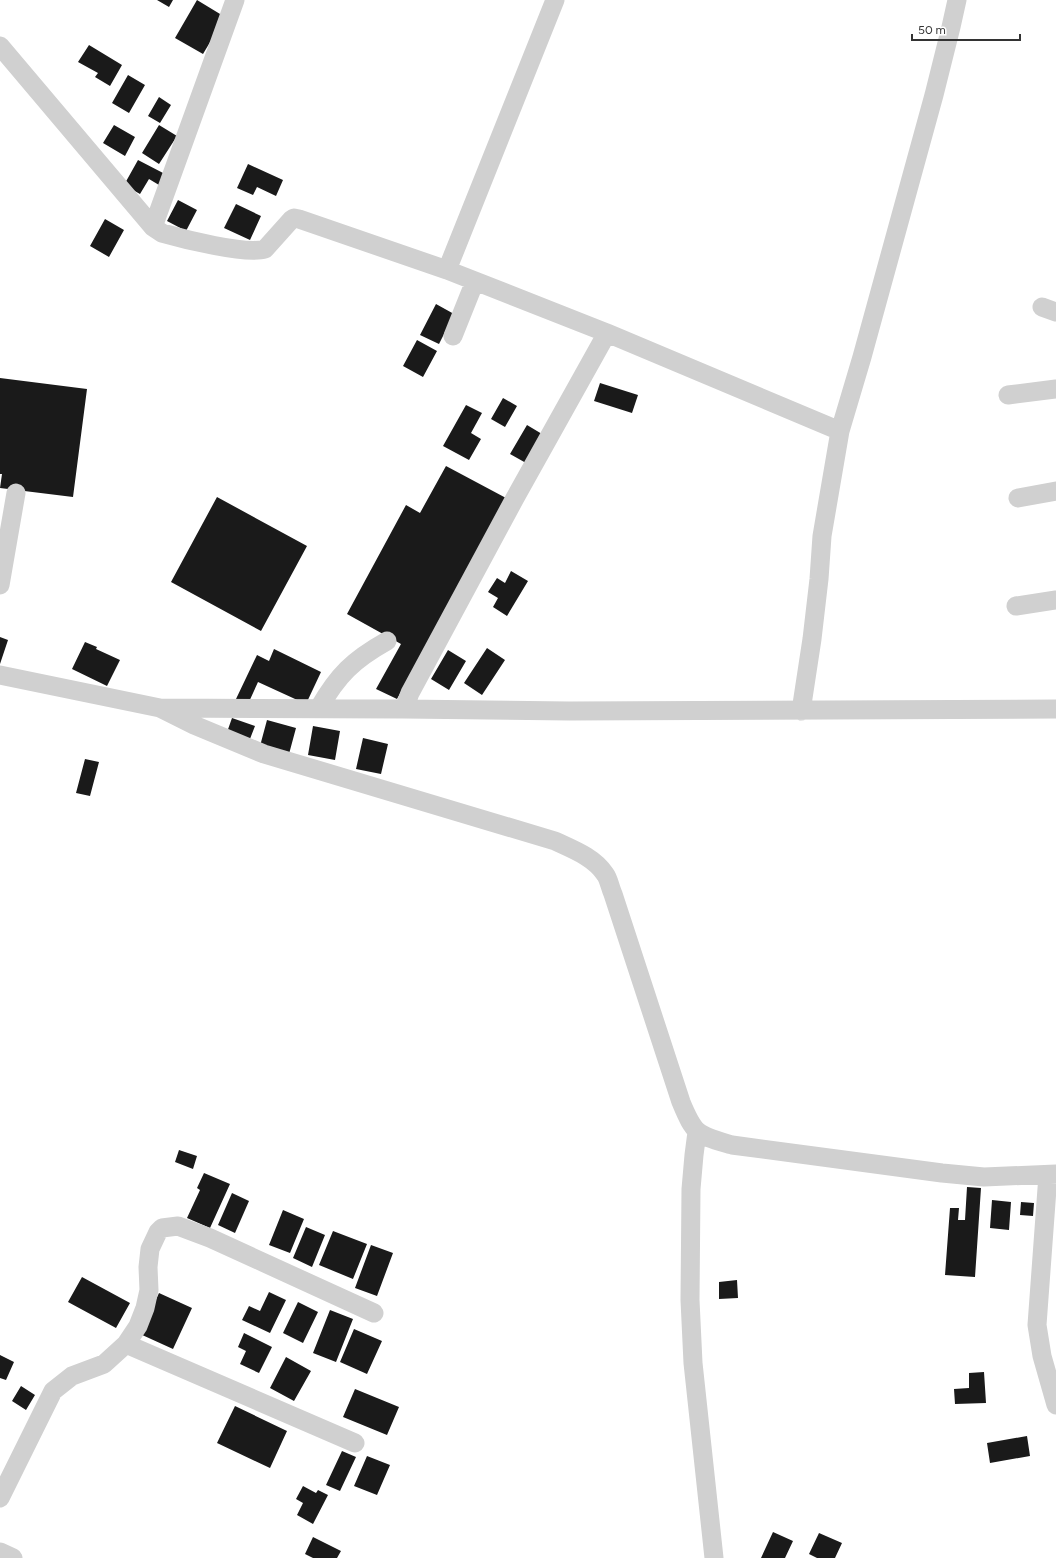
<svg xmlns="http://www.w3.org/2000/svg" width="1056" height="1558" font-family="Figtree,sans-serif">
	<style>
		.building { fill: #1a1a1a }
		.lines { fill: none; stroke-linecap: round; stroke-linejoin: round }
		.minor { stroke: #d0d0d0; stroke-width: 19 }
	</style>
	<rect width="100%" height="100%" fill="#fff"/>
	<!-- building -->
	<path class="building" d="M157,0H173L169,7Z
		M197,0L225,17L203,54L175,38Z
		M89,45L122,65L110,86L95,77L98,73L78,62Z
		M128,75L145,85L129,113L112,103Z
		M159,97L171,105L160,123L148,116Z
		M114,125L135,137L125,156L103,143Z
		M159,125L177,136L159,164L142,153Z
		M138,160L165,174L159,185L149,179L140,194L124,185Z
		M248,164L283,180L276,196L257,187L253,195L237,188Z
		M178,200L197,210L186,231L167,221Z
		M236,204L261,216L250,240L224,228Z
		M105,219L124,230L109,257L90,246Z
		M436,304L454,314L439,344L420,335Z
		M417,340L437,351L423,377L403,366Z
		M0,378L87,389L73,497L0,488L2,474H0Z
		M600,383L638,395L632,413L594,401Z
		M503,398L517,406L505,427L491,419Z
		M466,405L482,413L471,433L481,439L469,460L443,446Z
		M527,425L542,434L526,463L510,454Z
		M446,466L506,498L397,699L376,689L401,644L347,614L406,505L420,513Z
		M217,497L307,546L261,631L171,582Z
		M511,571L528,581L507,616L493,607L498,598L488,592L497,578L505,583Z
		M0,637L8,640L0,664Z
		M85,642L97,647L96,649L120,660L107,686L72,669Z
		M487,648L505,660L482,695L464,683Z
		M274,649L321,672L306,704L258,682L248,704L236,699L257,655L269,661Z
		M448,650L466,661L449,690L431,679Z
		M232,718L255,726L248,744L226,735Z
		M267,720L296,728L289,754L260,746Z
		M313,726L340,731L335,760L308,755Z
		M363,738L388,744L381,774L356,769Z
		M85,759L99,762L90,796L76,793Z
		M179,1150L197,1156L193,1169L175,1162Z
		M204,1173L230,1184L210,1228L187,1218L200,1190L197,1188Z
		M967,1187L981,1188L975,1277L945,1275L950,1208H959L958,1220H965Z
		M232,1193L249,1201L235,1233L218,1225Z
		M992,1200L1011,1202L1009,1230L990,1228Z
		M1021,1202L1034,1203L1033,1216L1020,1215Z
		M283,1210L304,1219L290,1253L269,1245Z
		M306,1227L325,1235L312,1267L293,1258Z
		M333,1231L367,1244L353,1279L319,1265Z
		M371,1245L393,1253L377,1296L355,1288Z
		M82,1277L130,1303L116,1328L68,1302Z
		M737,1280L738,1298L719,1299V1282Z
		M269,1292L286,1300L270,1333L242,1320L249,1306L260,1311Z
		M159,1293L192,1308L173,1349L140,1334Z
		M298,1302L318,1312L303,1343L283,1333Z
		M330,1310L353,1319L336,1362L313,1353Z
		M354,1329L382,1341L367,1374L340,1362Z
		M244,1333L272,1347L259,1373L240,1364L246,1351L238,1347Z
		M0,1355L14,1362L6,1380L0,1378Z
		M286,1357L311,1371L294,1401L270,1388Z
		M984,1372L986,1403L955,1404L954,1389L969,1388V1373Z
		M21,1386L35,1395L26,1410L12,1401Z
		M355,1389L399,1407L387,1435L343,1417Z
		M235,1406L287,1431L270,1468L217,1443Z
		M1027,1436L1030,1456L990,1463L987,1443Z
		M342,1451L356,1457L340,1491L326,1485Z
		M367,1456L390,1465L377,1495L354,1486Z
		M303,1486L316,1493L318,1490L328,1495L313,1524L297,1515L303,1503L296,1499Z
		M773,1532L793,1541L785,1558H761Z
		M819,1533L842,1543L835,1558H817L809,1554Z
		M313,1537L341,1551L337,1558H313L305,1554Z"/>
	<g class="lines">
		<!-- minor -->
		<path class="minor" d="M0,46L153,227L162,233C183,239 246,255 265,249L291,220L294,218L299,219L447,270L607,333L840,431
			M153,227L235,0
			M447,270L555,0
			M1042,307L1056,312
			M453,336L475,281
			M1008,395L1056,389
			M1018,498L1056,491
			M0,585L16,493
			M1016,606L1056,600
			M0,675L160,708L404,709L569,711L1056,709
			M160,708L194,725L264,754L555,841C572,849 594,857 605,874C609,879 610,888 613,894L681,1102C695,1136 698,1135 732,1145L942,1173L984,1177L1056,1174
			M319,708C338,675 353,660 387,641
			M404,709L410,693L515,498L607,333
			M801,711L812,639L819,579L822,536L840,431L862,357L934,95L951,27L957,0
			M697,1132L694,1155L691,1189L690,1300L693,1363L714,1558
			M1048,1175L1037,1325L1042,1356L1056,1405
			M126,1344L355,1443
			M0,1498L53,1391L72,1376L104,1364L126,1344L138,1326L145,1308L149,1290L148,1267L150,1249L158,1232L162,1228L178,1226L210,1238L374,1313
			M0,1552L13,1558"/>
	</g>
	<!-- scale -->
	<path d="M912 34v6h108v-6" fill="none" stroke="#333333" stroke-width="2"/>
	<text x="918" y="34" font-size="12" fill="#333333" stroke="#ffffff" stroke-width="3" paint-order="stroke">50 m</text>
</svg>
